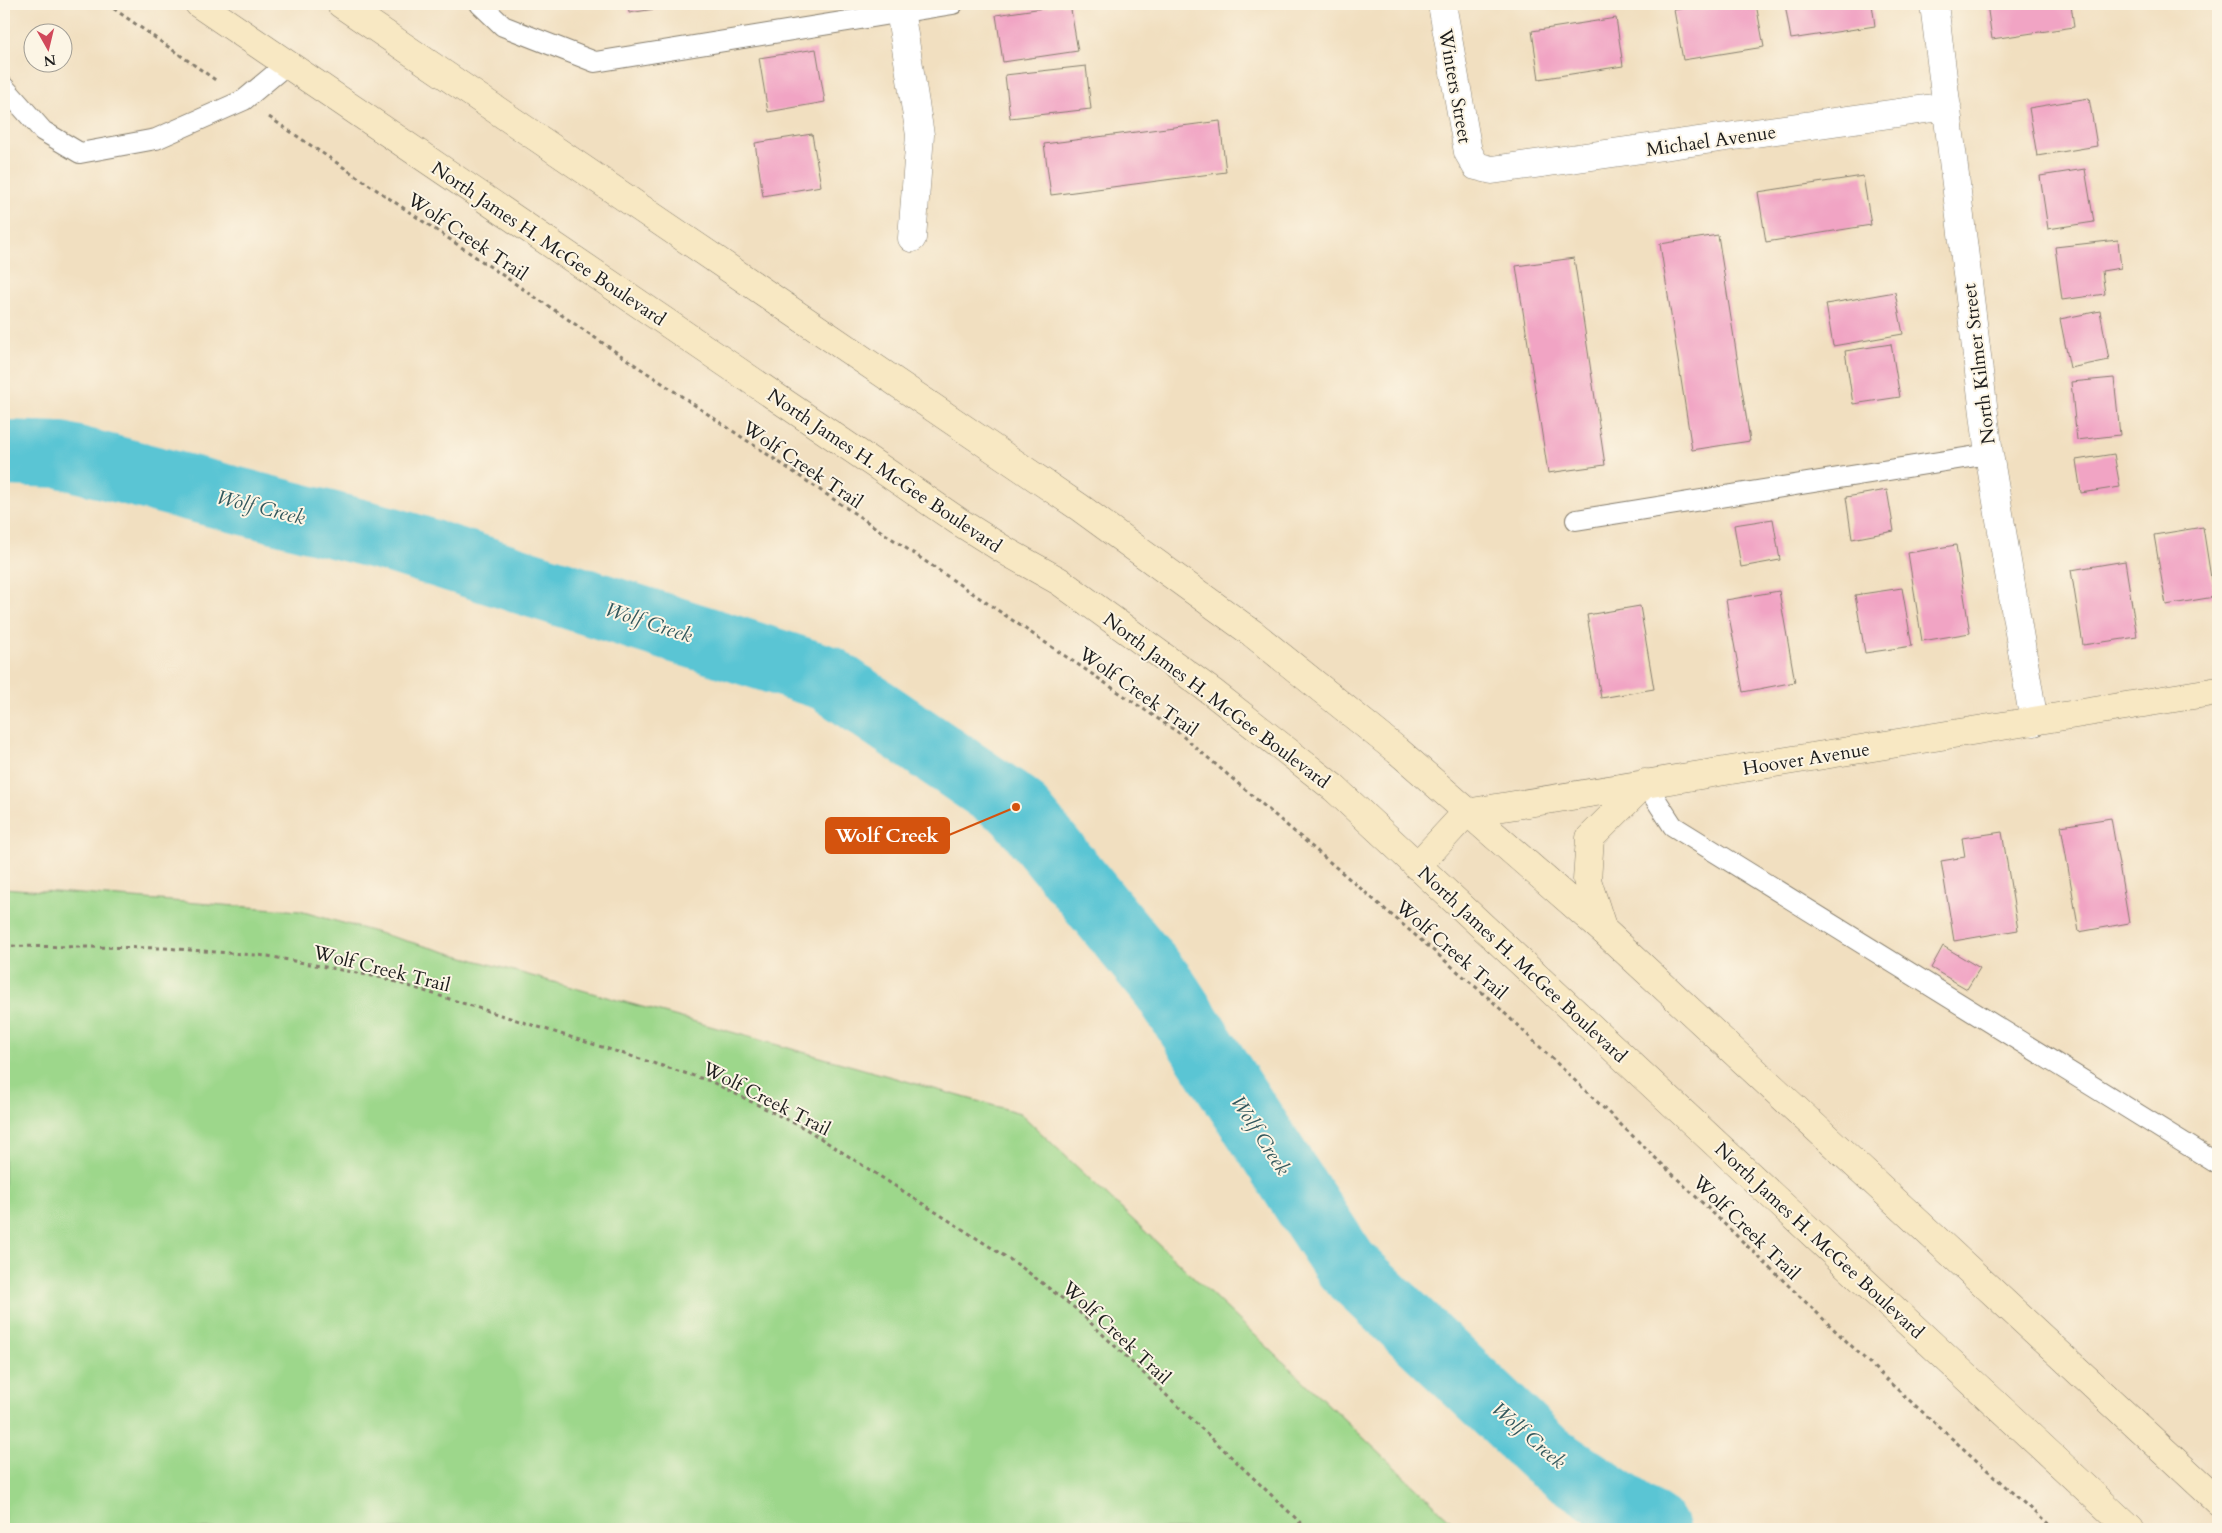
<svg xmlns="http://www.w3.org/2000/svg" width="2222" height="1533" font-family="Cardo,serif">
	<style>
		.green { fill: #9dd78b; stroke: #5c7a54 }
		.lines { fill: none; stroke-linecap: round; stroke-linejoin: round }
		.river { stroke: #5ac5d4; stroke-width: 66 }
		.building { fill: #f1a4c4 }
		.lane-casing { stroke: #867e6e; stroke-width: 22 }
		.street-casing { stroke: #867e6e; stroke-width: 29 }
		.secondary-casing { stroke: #867e6e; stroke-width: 29 }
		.path { stroke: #867e6e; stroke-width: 3; stroke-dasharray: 4 4; stroke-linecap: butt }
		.lane { stroke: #fff; stroke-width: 20 }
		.street { stroke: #fff; stroke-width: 28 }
		.secondary { stroke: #f8e8c3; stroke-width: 28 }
		.labels { text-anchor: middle; stroke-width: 4; stroke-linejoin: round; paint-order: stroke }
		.street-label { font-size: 19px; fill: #1c1c1c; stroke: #fcf5e5 }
		.water-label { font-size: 20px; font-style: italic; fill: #32575c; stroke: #fcf5e5 }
		.leader { fill: none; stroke: #d4530e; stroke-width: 2 }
		.callout-dot { fill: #d4530e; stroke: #fcf5e5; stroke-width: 2 }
		.callout { fill: #d4530e; stroke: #d4530e; stroke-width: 2 }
		.callout-label { font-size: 20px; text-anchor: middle; font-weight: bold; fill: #fff }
	</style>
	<rect width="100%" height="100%" fill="#fcf5e5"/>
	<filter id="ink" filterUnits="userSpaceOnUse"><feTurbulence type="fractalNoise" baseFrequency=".02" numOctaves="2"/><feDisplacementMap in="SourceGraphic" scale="10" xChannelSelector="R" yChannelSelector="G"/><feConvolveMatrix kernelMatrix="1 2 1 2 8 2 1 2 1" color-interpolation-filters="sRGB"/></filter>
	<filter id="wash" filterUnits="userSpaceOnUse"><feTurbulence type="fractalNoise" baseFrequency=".0096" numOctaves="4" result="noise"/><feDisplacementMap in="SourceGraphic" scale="20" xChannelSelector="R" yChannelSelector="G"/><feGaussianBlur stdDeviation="1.12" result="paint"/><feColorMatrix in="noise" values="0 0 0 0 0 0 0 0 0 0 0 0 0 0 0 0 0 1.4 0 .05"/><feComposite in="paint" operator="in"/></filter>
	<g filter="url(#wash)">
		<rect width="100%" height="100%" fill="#f1dfc0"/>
		<!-- green -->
		<path class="green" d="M4,888L300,911L1020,1113L1460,1529H4Z"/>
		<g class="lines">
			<!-- river -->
			<path class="river" d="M4,453L61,455L392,540L827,678L1016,807L1164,987L1346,1265L1547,1456L1656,1529"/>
		</g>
		<g id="blocks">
			<!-- building -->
			<path class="building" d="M628,4H680V5L629,13Z
				M1070,4L1078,51L1003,62L996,15Z
				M1708,4H1756L1764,47L1683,60L1674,10Z
				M1785,4H1872L1875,26L1791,39Z
				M1987,4H2071L2074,27L1992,39Z
				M1616,18L1623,66L1539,79L1532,31Z
				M816,49L825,102L768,112L759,58Z
				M1086,66L1091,109L1010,118L1005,75Z
				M2089,98L2097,146L2037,156L2029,108Z
				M1220,121L1226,172L1051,195L1044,144Z
				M812,134L821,186L763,196L755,143Z
				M2085,169L2094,222L2048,229L2040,176Z
				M1863,176L1871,225L1766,242L1758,192Z
				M1718,235L1750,441L1692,450L1660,244Z
				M2118,240L2121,268L2102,271L2105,294L2062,300L2055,247Z
				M1574,258L1605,465L1548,473L1516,266Z
				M1895,292L1903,334L1833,346L1826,304Z
				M2100,311L2109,360L2070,368L2060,319Z
				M1891,344L1900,397L1853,404L1845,351Z
				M2114,378L2120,435L2077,440L2071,382Z
				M2114,454L2120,487L2081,493L2076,460Z
				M1887,490L1894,531L1852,539L1846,497Z
				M1773,519L1780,560L1741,567L1734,525Z
				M2203,527L2214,597L2166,605L2154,535Z
				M1956,545L1970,633L1922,641L1908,553Z
				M2125,561L2137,637L2083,645L2071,570Z
				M1902,588L1912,646L1865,653L1855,595Z
				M1779,591L1795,682L1743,692L1726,600Z
				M1640,606L1654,689L1601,698L1587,615Z
				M2111,818L2129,923L2079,932L2061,826Z
				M2002,832L2018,930L1954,941L1941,861L1965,857L1962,838Z
				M1943,946L1980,968L1967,989L1931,968Z"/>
		</g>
	</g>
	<g filter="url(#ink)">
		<use href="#blocks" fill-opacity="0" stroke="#867e6e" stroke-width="1"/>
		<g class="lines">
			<defs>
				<path id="lane" d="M480,4L503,26L595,62L953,4
					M4,87L43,131L80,153L156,139L244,100L287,64
					M1576,520L1989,454
					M1645,783L1673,826L2218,1164"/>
				<path id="street" d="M899,4L920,135L912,238
					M1442,4L1468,152L1476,166L1492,170L1947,106
					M1934,4L1989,454L2034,722"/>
				<path id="secondary" d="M199,4L958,521L1009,553L1059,581L1212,692L1334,788L2130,1529
					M341,4L1079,507L1252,633L1398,751L1604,931L2218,1501
					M1417,866L1466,813L2218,691
					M1603,930L1587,880L1590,838L1645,783"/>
			</defs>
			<!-- lane casing -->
			<use href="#lane" class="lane-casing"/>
			<!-- street casing -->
			<use href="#street" class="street-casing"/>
			<!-- secondary casing -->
			<use href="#secondary" class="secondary-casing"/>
			<!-- path -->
			<path class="path" d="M107,4L217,81
				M269,117L1179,733L1491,1000L1889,1382L2053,1529
				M4,946L164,948L268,956L383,978L710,1081L806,1129L1020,1266L1076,1309L1307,1529"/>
			<!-- lane -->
			<use href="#lane" class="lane"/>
			<!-- street -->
			<use href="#street" class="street"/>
			<!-- secondary -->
			<use href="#secondary" class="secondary"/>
		</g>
	</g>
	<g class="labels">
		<!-- street labels -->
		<g class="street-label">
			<text transform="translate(1456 86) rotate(80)" y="7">Winters Street</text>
			<text transform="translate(1711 140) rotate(-8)" y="7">Michael Avenue</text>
			<text transform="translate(468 236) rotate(34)" y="7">Wolf Creek Trail</text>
			<text transform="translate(549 243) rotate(34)" y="7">North James H. McGee Boulevard</text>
			<text transform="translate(1978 364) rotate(-97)" y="7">North Kilmer Street</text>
			<text transform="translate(803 464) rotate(34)" y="7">Wolf Creek Trail</text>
			<text transform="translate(885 470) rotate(34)" y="7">North James H. McGee Boulevard</text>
			<text transform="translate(1139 691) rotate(35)" y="7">Wolf Creek Trail</text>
			<text transform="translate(1217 700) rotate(37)" y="7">North James H. McGee Boulevard</text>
			<text transform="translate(1806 758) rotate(-9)" y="7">Hoover Avenue</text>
			<text transform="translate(1452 949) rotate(41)" y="7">Wolf Creek Trail</text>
			<text transform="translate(1523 964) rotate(43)" y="7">North James H. McGee Boulevard</text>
			<text transform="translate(382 968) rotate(14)" y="7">Wolf Creek Trail</text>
			<text transform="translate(767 1098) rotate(27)" y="7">Wolf Creek Trail</text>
			<text transform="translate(1747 1227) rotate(44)" y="7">Wolf Creek Trail</text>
			<text transform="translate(1820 1240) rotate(43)" y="7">North James H. McGee Boulevard</text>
			<text transform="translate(1117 1332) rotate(43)" y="7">Wolf Creek Trail</text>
		</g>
		<!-- water labels -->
		<g class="water-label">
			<text transform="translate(261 507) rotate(14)" y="7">Wolf Creek</text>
			<text transform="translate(649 622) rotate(18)" y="7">Wolf Creek</text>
			<text transform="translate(1261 1135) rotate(57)" y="7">Wolf Creek</text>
			<text transform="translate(1529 1435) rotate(41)" y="7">Wolf Creek</text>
		</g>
	</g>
	<!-- callouts -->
	<path class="leader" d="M1016 807L949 835"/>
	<circle class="callout-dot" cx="1016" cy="807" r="5"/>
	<rect class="callout" x="826" y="818" width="123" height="35" rx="5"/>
	<g class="callout-label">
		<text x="887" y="842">Wolf Creek</text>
	</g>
	<!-- margin -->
	<rect width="2222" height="1533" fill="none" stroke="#fcf5e5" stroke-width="20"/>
	<!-- north arrow -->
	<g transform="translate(48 48) rotate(172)"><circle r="24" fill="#fcf5e5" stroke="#a29e95"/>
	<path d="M0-4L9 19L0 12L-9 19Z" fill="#d1495b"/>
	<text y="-8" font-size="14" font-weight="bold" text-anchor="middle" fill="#1c1c1c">N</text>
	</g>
</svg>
